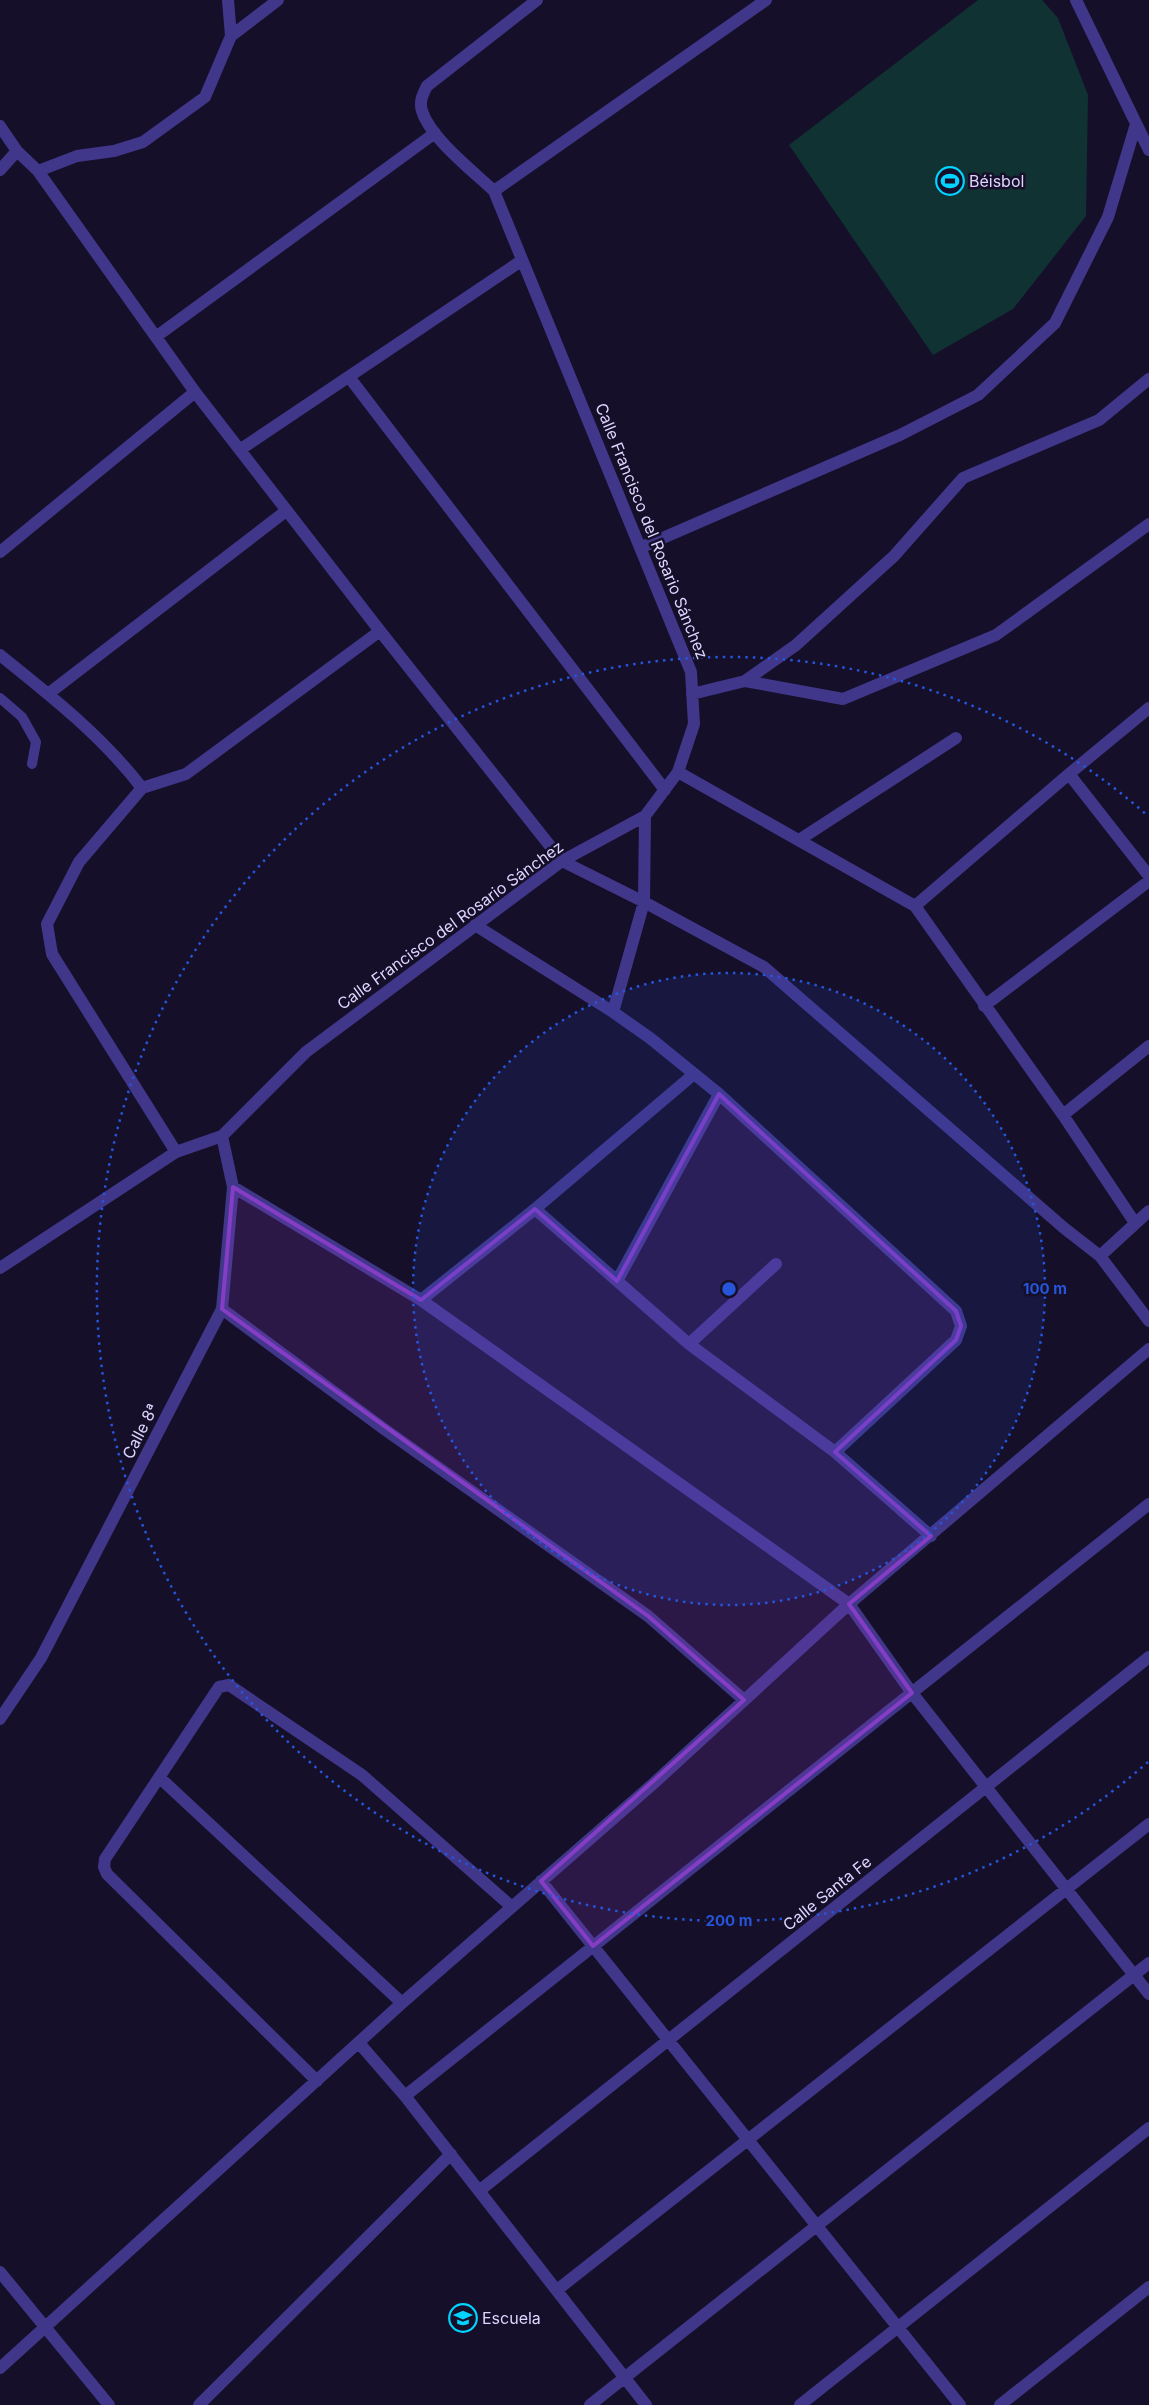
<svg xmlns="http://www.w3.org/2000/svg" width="1149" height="2405" font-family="Inter,sans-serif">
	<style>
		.grass { fill: #113233 }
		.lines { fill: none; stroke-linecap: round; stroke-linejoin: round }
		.lane { stroke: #41378a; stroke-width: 10 }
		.street { stroke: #41378a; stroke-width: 12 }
		.marked { fill: #853dc5; fill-opacity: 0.2; stroke: #853dc5; stroke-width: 4; stroke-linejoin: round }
		.ring { fill: none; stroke: #2755da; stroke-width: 2.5; stroke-dasharray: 2.5 5 }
		.labels { text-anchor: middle; stroke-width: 5; stroke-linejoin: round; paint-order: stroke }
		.poi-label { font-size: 16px; fill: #ded6ff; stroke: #150f29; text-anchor: start }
		.street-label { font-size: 16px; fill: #ded6ff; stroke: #150f29 }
		.centre { fill: #2755da; stroke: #150f29; stroke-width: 2.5 }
		.ring-label { font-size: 15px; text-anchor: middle; font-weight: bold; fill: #2755da; stroke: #150f29; stroke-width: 5; stroke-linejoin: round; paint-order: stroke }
	</style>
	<rect width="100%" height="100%" fill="#150f29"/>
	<!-- grass -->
	<path class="grass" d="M978,0H1042L1058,18L1088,95L1086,216L1013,309L933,355L789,145Z"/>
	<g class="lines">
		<!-- lane -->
		<path class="lane" d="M0,698L22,717L36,742L32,764"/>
		<!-- street -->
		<path class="street" d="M537,0L427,86C423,94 419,101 422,111C431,139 473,171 494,191L766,0
			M1076,0L1149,150
			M231,36L278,0
			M0,126L17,151L38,171L195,392L380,631L562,861L644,902L764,967L1064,1228L1100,1256
			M0,170L17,151
			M38,171L77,156L114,151L143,142L205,97L231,36L228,0
			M157,336L435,133
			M349,377L665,790
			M241,449L521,261
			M642,547L900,435L978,395L1055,323L1108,217L1136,124
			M0,552L195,392
			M0,655C50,695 103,737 142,788L79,862L47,924L52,954L176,1152
			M745,681L843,699L996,635L1149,524
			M48,694L286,511
			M692,694L745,681L796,645L894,556L963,478L1099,420L1149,379
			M678,772L915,906L1063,1115L1135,1223
			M1069,774L1149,876
			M142,788L186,774L380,631
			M799,840L956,738
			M915,906L1069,774L1149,708
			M475,925L613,1012L650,1038L719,1094L956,1311L961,1326L956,1340L835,1452
			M984,1006L1149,881
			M613,1012L644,902L645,816
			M1063,1115L1149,1046
			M233,1187L421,1300L849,1604L912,1693L1149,1994
			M535,1209L689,1344L835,1452L931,1536
			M1149,1211L1100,1256L1149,1321
			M0,1268L176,1152L222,1136L306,1052L562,861L645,816L678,772L694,724L691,672L494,191
			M617,1281L719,1094
			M421,1300L535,1209L694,1074
			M222,1309L384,1429L648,1616L744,1700
			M689,1344L776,1264
			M0,1719L41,1658L222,1309L233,1187L222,1136
			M159,1777L402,2003
			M541,1881L960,2405
			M359,2043L405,2096L646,2405
			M317,2081L107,1874L104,1867L105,1859L219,1687L229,1685L362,1775L512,1907
			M405,2096L1149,1504
			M479,2191L1149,1657
			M0,2272L109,2405
			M557,2290L1149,1824
			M0,2368L402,2003L654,1783L849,1604L1149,1349
			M199,2405L451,2154
			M590,2405L1149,1963
			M800,2405L1149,2128
			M1000,2405L1149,2287"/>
	</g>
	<!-- marked area -->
	<path class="marked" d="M719,1094L956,1311L961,1326L956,1340L835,1452L931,1536L849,1604L912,1693L593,1946L541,1881L744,1700L648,1616L222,1309L233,1187L421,1300L535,1209L617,1281Z"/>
	<!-- distance rings -->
	<circle cx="729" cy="1289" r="316" fill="#2755da" fill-opacity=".12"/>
	<g class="ring">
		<circle cx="729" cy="1289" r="316"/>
		<path d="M1148 1762A632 632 0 1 1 1148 816"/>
	</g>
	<!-- icons -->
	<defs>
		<symbol id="stadium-ring" viewBox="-11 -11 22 22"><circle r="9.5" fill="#150f29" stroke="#02d3ff" stroke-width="1.5"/><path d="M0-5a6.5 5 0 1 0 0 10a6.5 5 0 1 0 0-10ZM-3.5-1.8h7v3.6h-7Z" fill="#02d3ff"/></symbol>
		<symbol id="school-ring" viewBox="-11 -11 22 22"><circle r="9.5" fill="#150f29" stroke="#02d3ff" stroke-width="1.5"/><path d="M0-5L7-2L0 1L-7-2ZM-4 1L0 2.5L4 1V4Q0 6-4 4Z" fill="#02d3ff"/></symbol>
	</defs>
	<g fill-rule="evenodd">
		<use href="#stadium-ring" x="934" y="165" width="32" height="32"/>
		<use href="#school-ring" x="447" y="2302" width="32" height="32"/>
	</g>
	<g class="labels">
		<!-- poi labels -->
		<g class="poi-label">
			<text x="969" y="187">Béisbol</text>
			<text x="482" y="2324">Escuela</text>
		</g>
		<!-- street labels -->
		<g class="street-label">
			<text transform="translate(652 531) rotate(68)" y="6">Calle Francisco del Rosario Sánchez</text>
			<text transform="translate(450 925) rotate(-36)" y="6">Calle Francisco del Rosario Sánchez</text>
			<text transform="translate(140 1431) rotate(-63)" y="6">Calle 8ª</text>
			<text transform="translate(827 1893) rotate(-39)" y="6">Calle Santa Fe</text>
		</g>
	</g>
	<circle cx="729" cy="1289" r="8" class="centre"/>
	<g class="ring-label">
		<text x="1045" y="1294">100 m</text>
		<text x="729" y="1926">200 m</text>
	</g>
</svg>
